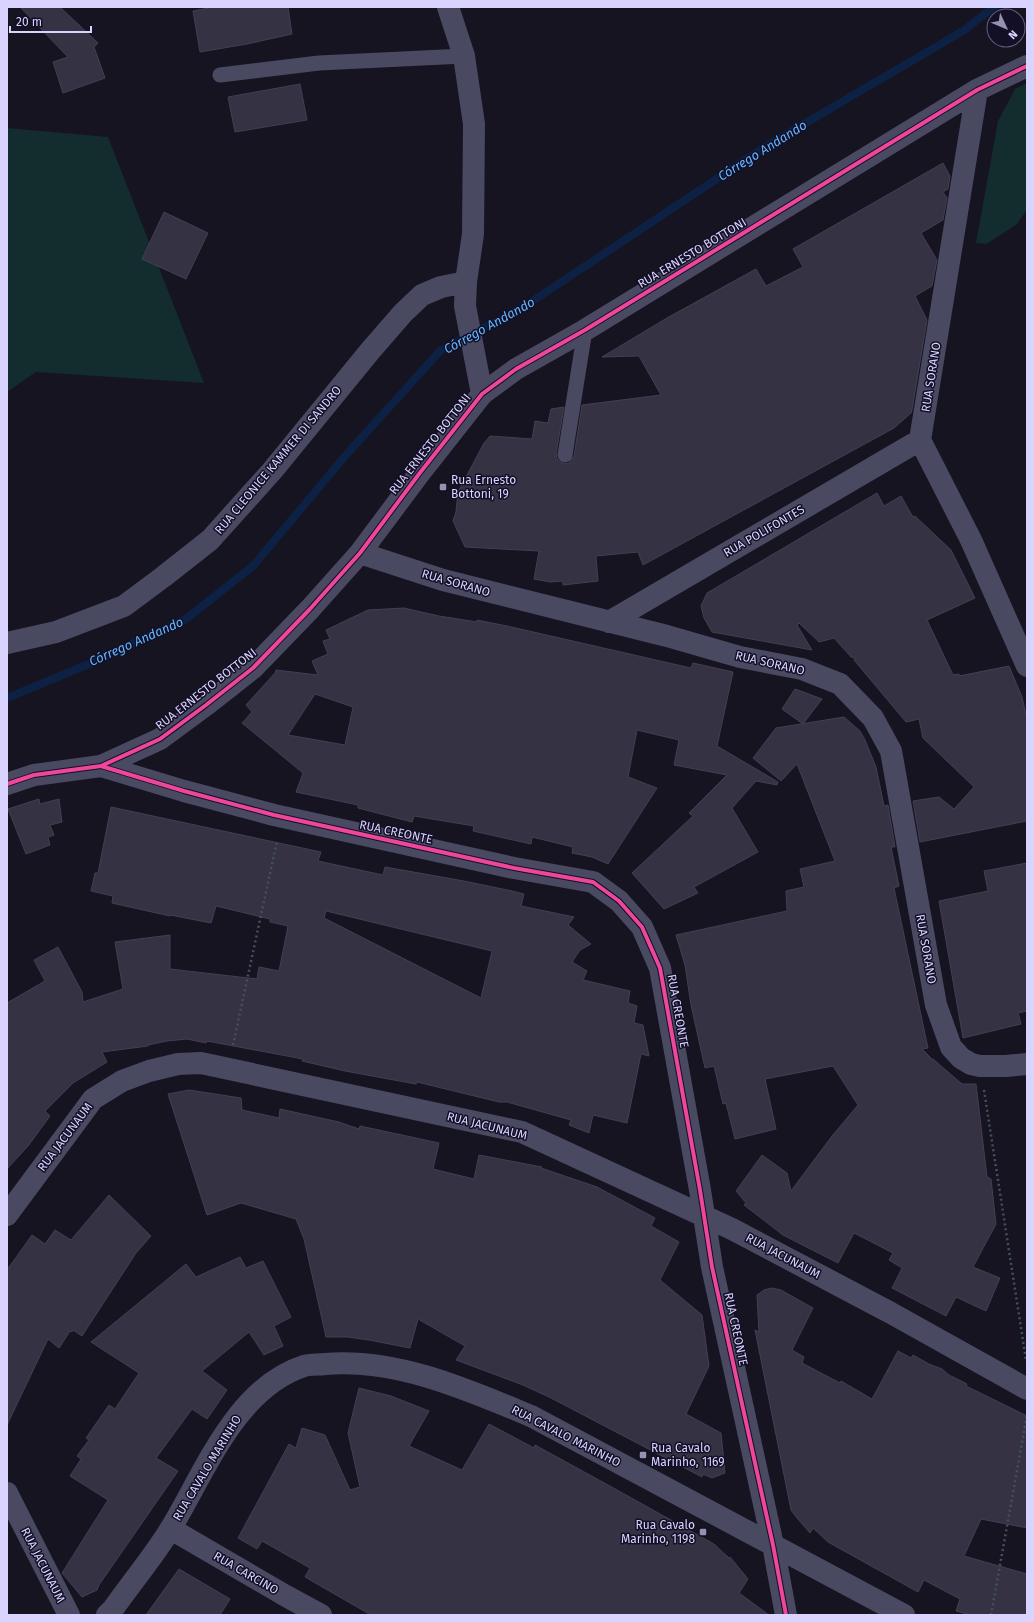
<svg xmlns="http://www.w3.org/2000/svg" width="1034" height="1622" font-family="'Fira Sans',sans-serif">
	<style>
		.green { fill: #132c2d }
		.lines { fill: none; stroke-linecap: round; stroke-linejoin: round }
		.stream { stroke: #0d2144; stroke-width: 8 }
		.building { fill: #343243; stroke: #433f54; fill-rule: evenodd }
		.path { stroke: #44505f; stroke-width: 2.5; stroke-dasharray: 2 3; stroke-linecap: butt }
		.service { stroke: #4a4962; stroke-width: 15 }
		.minor { stroke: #4a4962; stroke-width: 22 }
		.cycleway-casing { stroke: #130f26; stroke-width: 6 }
		.cycleway { stroke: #ed469a; stroke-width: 4 }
		.poi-dot { fill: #9591b1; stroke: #130f26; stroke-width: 1.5 }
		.labels { text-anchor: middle; stroke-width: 3; stroke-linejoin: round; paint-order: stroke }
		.street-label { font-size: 12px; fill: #d9d4ff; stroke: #130f26 }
		.poi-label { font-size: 12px; fill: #d9d4ff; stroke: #130f26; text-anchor: start }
		.water-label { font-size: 13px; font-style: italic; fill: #62b6ff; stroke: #130f26 }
	</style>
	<rect width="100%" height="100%" fill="#161421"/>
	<!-- green -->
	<path class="green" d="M1027,83V210L1016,225L1002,234L986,244L976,243L998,121L1015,89Z
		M7,128L108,137L204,383L36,372L7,392Z"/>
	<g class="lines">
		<!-- stream -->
		<path class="stream" d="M7,698L89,664L186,619L253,566L346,455L440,351L522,308L768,145L963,31L994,7"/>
	</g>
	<!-- building -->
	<path class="building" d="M20,7H60L98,43L94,47L105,78L63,93L53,62L68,57Z
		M214,7H288L292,34L247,44L200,52L193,11Z
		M300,84L307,120L235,132L228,97Z
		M943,163L950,176L948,189L943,192L947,198L943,220L921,233L937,260L932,286L915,296L927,320L912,410L911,413L894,428L643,565L638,552L596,556L598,581L563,585V581L550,582L534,579L539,551L465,547L453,521L456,512L458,492L484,443L490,436L532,439L535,421L548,423L551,409L564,407L556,454L557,459L560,462L564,464L569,463L574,456L582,405L661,395L639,356L602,357L667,318L756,269L766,286L803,267L793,249Z
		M164,212L208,233L186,279L142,259Z
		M877,493L884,506L901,496L913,517L915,516L951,550L975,598L927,620L953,675L959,674V676L1009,666L1022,697L1027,719V821L920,842L913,801L939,797L954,809L974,787L923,738L919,719L906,722L854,660L855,658L851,657L834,638L819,642L799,623L797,625L812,650L712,632L704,618L701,606L707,593Z
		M404,608L439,616L477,622V620L507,626L691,668L693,663L733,672L717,746L778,782L777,785L756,781L732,808L758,852L694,887L698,893L664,909L632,873L693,816L689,813L727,775L674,765L679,740L637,730L628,777L657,788L608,864L592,857L572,853L573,847L532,837L531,844L473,831L474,826L414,816L412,822L358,808V805L296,792L303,773L242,723L252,712L246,705L275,673L276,670L318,675L312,661L328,654L323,641L330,639L326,630L368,610ZM315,694L353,707L345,745L288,735Z
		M795,689L822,699L803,724L782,709Z
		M844,717L860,731L865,740L876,767L884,806L888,805L895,847H891L899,886L894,888L928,1048L922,1049L930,1057L931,1059H933L962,1084H976L987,1177L991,1179L996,1224L973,1267L1000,1278L986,1311L956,1297L946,1316L892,1288L902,1268L889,1260L893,1253L854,1233L838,1263L783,1235L744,1205L746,1203L736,1191L762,1155L787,1173L791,1191L832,1136L858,1105L833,1066L765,1079L776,1129L735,1139L726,1103L723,1104L714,1066L705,1068L691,1005L685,965L676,935L787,911L786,891L804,887L800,869L835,861L797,764L781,781L753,758L776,728Z
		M39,799L40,804L59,799L62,822L50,825L54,835L48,837L50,845L26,854L8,809Z
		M111,807L321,852L318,861L383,875L385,867L464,881L512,891L524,894L521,906L574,917L568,925L591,944L580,950L572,962L587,971L583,980L630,991L628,1003L637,1006L634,1023L643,1025L649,1056L641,1054L627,1123L593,1115L589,1133L569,1125L571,1120L507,1102H499L417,1082L416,1084L345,1071L302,1061L303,1059L207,1041L206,1043L187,1039L167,1041L148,1045V1046L102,1052L107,1062L73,1083L45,1111L50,1116L28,1146L7,1169V1003L45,981L34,960L58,947L82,992L83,1002L123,989L115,942L170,935V969L257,979L259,967L279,971L288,926L270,922V919L216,906L211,923L170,915V916L112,903L113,896L91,891L95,873H98ZM326,911L492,951L481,998L324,918Z
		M1027,863V1011L1018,1013L1021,1024L963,1038L939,901L988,891L984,871Z
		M189,1090L241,1098L242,1110L279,1118L280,1109L339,1122L359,1129L360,1126L439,1143L433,1169L474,1179L479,1155L542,1167L541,1168L597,1187L655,1218L651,1226L679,1242L660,1280L702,1315L709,1366L686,1414L721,1433L725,1473L712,1478L703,1474L702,1477L551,1398L523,1385L456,1360L465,1346L418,1319L410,1348L369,1340L348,1337H326L304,1239L296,1219L241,1203L207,1215L168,1094Z
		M109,1195L151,1236L136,1253L82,1336L73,1330L72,1332L70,1331L59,1348L48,1339L7,1425V1270L32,1235L45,1244L55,1230L71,1240Z
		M240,1257L246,1268L263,1261L291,1317L274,1326L283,1346L264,1355L249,1332L202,1371L227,1390L207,1419L192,1409L156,1458L178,1471L99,1585L97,1590L82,1597L62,1573L108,1500L70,1476L81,1459L77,1456L89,1440L86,1438L109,1405L115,1409L139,1373L91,1342L186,1264L196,1277Z
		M772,1288L781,1290L813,1308L792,1350L804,1357L802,1363L840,1383L841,1381L872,1399L898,1351L911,1358L913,1355L929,1364L942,1369L949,1375L967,1384L966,1386L1027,1416V1528L981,1519L964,1556L1027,1574V1615H971L956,1611L960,1599L924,1580L918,1592L828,1542L813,1528L810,1533L797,1518L791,1510L755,1330L759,1332L757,1295L764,1290Z
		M359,1388L391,1396L429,1411L409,1446L462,1470L489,1424L534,1448L535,1445L608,1485L714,1544L729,1558L730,1557L748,1579L739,1593L769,1615H371L305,1577L310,1568L262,1541L257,1549L238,1538L289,1444L296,1448L302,1428L325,1435L350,1490L360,1487L348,1433Z
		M179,1569L230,1599L220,1615H146Z"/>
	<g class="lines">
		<!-- path -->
		<path class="path" d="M233,1045L277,841
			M984,1090L1026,1360
			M991,1615L1027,1415"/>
		<!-- service -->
		<path class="service" d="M220,75L319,63L464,56
			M565,455L585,330"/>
		<!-- minor -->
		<path class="minor" d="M448,7L464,56L474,124L473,234L466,282L465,306L482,394
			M977,90L920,440L971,540L1027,666
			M360,553L443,580L667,636L740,657L802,669L840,684L873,718L891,751L936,1005L951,1047L961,1058L971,1064L980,1066H1006L1027,1064
			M609,622L920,440
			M7,643L56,632L124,606L163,577L210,540L272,471L370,351L403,313L422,295L441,287L466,282
			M101,766L184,791L274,815L514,868L593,882L619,901L642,927L660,968L700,1190L712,1267L773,1545L786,1615
			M7,784L34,775L101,766L160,739L206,705L253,668L310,609L360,553L419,474L482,394L516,369L585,330L977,90L1027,66
			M7,1215L93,1099L122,1081L149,1071L178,1064L201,1063L522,1132L732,1229L891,1313L1027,1389
			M7,1493L69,1615
			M171,1529L286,1596L321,1615
			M107,1615L113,1609C132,1582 154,1556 171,1528C205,1472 236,1388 304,1366C310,1364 318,1365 325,1364C396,1358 466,1389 531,1416L904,1615"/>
		<defs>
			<path id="cycleway" d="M101,766L184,791L274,815L514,868L593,882L619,901L642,927L660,968L700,1190L712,1267L773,1545L786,1615
				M7,784L34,775L101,766L160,739L206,705L253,668L310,609L360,553L419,474L482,394L516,369L585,330L977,90L1027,66"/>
		</defs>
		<!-- cycleway casing -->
		<use href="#cycleway" class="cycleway-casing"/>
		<!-- cycleway -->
		<use href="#cycleway" class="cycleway"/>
	</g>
	<!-- markers -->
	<g class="poi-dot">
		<rect x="439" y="483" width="8" height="8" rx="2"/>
		<rect x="639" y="1451" width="8" height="8" rx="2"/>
		<rect x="699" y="1528" width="8" height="8" rx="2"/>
	</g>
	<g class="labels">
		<!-- street labels -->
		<g class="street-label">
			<text transform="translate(692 253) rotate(-31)" y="4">RUA ERNESTO BOTTONI</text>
			<text transform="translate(931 377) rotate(-81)" y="4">RUA SORANO</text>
			<text transform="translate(430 444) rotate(-52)" y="4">RUA ERNESTO BOTTONI</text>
			<text transform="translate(278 460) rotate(-50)" y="4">RUA CLEONICE KAMMER DI SANDRO</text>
			<text transform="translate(764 531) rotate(-30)" y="4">RUA POLIFONTES</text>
			<text transform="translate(456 583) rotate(16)" y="4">RUA SORANO</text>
			<text transform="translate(770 663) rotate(13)" y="4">RUA SORANO</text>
			<text transform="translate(206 689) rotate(-38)" y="4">RUA ERNESTO BOTTONI</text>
			<text transform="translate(396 832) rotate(12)" y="4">RUA CREONTE</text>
			<text transform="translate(926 949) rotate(80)" y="4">RUA SORANO</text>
			<text transform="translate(678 1011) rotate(80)" y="4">RUA CREONTE</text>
			<text transform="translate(487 1126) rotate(14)" y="4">RUA JACUNAUM</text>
			<text transform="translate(65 1137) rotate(-53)" y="4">RUA JACUNAUM</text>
			<text transform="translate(783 1256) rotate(28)" y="4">RUA JACUNAUM</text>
			<text transform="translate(736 1329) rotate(78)" y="4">RUA CREONTE</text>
			<text transform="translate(566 1436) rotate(27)" y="4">RUA CAVALO MARINHO</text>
			<text transform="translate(207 1468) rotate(-59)" y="4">RUA CAVALO MARINHO</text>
			<text transform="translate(43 1565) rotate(63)" y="4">RUA JACUNAUM</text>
			<text transform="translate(246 1573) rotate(30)" y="4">RUA CARCINO</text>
		</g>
		<!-- poi labels -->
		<g class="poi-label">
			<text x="451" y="484">Rua Ernesto<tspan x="451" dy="14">Bottoni, 19</tspan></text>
			<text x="651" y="1452">Rua Cavalo<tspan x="651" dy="14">Marinho, 1169</tspan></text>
			<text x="695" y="1529" text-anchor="end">Rua Cavalo<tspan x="695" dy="14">Marinho, 1198</tspan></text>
		</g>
		<!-- water labels -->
		<g class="water-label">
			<text transform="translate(762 150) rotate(-32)" y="5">Córrego Andando</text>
			<text transform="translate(489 325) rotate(-29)" y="5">Córrego Andando</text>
			<text transform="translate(136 641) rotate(-24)" y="5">Córrego Andando</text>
		</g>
	</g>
	<!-- border -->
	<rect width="1034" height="1622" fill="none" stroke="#d9d4ff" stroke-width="16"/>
	<!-- north arrow -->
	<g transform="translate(1006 28) rotate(134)"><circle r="19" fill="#130f26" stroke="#625e7d"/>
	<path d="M0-3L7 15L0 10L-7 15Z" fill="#9591b1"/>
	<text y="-6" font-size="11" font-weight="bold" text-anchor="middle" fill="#d9d4ff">N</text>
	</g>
	<!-- scale -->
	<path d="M10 26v6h81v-6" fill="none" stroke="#d9d4ff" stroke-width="2"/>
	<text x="16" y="26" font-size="12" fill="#d9d4ff" stroke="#130f26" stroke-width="3" paint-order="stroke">20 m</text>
</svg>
